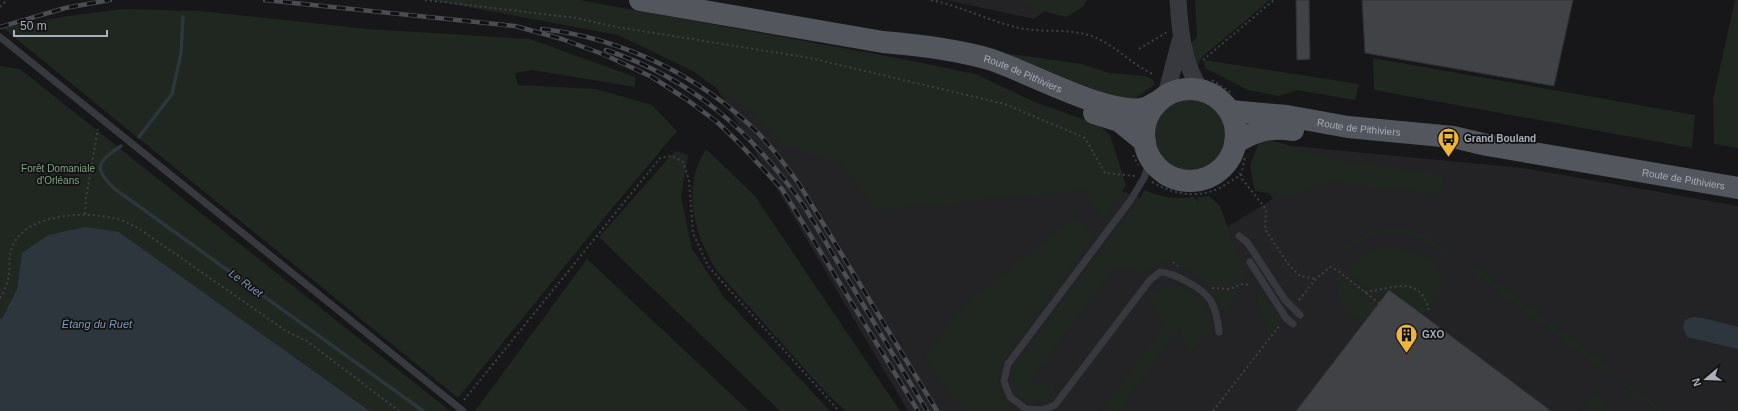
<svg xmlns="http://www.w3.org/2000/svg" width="1738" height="411" font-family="Arial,sans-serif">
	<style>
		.built { fill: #232326 }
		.green { fill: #1f2720 }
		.water { fill: #2d363d }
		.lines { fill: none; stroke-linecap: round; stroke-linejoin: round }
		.stream { stroke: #2d363d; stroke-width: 3.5 }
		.building { fill: #414246; stroke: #313135 }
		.path { stroke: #3e4045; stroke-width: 2; stroke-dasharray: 2 3; stroke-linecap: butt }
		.service { stroke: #38393e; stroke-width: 7 }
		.tertiary { stroke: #38393e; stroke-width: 17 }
		.primary { stroke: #54565d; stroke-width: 22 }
		.rail-casing { stroke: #4b4d53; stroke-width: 4.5 }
		.rail { stroke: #121214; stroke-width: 3; stroke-dasharray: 9; stroke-linecap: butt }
		.labels { text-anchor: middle; stroke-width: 3.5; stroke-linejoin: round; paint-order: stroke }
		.street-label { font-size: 10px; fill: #a9aeb9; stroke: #121214 }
		.poi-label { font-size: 10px; font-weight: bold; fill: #a9aeb9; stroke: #121214; text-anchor: start }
		.park-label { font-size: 10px; fill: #81a383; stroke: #121214 }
		.water-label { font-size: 11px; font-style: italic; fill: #819bb3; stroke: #121214 }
	</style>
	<rect width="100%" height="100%" fill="#171719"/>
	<!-- built -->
	<path class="built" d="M946,0H1060L1034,19Z
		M676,23L1171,210L1201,206L1219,232L1273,199L1253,169L1263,143L1522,168L1738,206V411H908L748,140Z"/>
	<!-- green -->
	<path class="green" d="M431,0H579L892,57L975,74L1035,102L1099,125L1110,135L1126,185L1104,220L1083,190L876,210L842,164L783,145L753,113L691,70L618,35Z
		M1016,0H1087L1083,7L1066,17L1042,11Z
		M1195,0H1270L1202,57L1197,68L1190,45L1197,37Z
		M1735,0H1738V148L1714,144L1713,99Z
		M123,9L200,11L368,29L530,39L635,77V87L532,70L515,73L518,85L596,89L652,105L677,131L594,230L458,398L3,28L61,17Z
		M1003,53L1082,64L1109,73L1146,76L1153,80L1155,84L1132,101L1106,98Z
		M1373,58L1695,115L1692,148L1374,90Z
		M1204,60L1359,84L1355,100L1297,90L1279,96L1248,90L1205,68Z
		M0,66L20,69L450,411H370L119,232L48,235L23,253L17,289L2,318L0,319Z
		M1153 136a37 37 0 1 1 74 0a37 37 0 1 1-74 0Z
		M1261,137L1330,158L1444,176L1440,194L1329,182L1288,196L1255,191L1250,166Z
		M706,149L754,195L900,411H846L829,396L716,270C694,233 681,188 706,149Z
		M675,151L688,155L681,197L692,249L723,296L830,411H780L599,237Z
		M1144,190C1161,197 1175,200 1193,197L1199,202L1197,197L1209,196L1220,206L1244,272L1243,278L1229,286L1208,285L1185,267H1181L1172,258L1169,264L1160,261L1144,272L1113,268L1030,382L1056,386C1049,409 1017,408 1011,385C1010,380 1012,373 1012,369L1141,197Z
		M1074,217L1095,235L1002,363C996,385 998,394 1013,411H963L924,358L961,308Z
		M1386,229H1410L1427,237L1459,259L1457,261C1410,230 1393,219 1342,252L1339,250C1353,238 1368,232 1386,229Z
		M1384,247C1408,248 1427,255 1442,274L1441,291L1423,315L1389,290L1382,301L1347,272L1368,252Z
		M587,259L749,411H475Z
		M1474,265L1611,368L1605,372L1472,273Z
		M1343,277L1377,307L1364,324C1347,310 1327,301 1343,277Z
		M1168,285C1192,285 1209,303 1213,326L1190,354L1179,328L1118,411H1101L1164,327L1151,300L1153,293Z
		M1238,287L1241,288L1228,308L1222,311L1218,300L1208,290L1230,291Z
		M1261,291L1279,317V323L1270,335L1256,298L1258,293Z
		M1620,378L1665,411H1658L1620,383Z
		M1595,392L1607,399L1599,411H1581Z"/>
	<!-- water -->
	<path class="water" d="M85,227L119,232L370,411H0V319L2,318L17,289L22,253L48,235Z
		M1693,317L1707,319L1738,327V349L1687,337L1683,327L1685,320Z"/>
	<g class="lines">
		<!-- stream -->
		<path class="stream" d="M139,137L172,94L181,53L183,17
			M121,146C96,163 93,168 115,189L423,411"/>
	</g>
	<!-- building -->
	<path class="building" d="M1296,0H1309L1310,59L1297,60Z
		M1362,0H1573L1554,86L1365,53Z
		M1389,290L1423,315L1551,411H1296Z"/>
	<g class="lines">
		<!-- path -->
		<path class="path" d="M425,0L577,18L611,26L810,58L1005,104L1085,138L1105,173L1135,176
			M931,0C960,6 987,20 1015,27C1041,34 1069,27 1094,37C1115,45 1132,65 1153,74
			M0,7L7,0
			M1139,49L1167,32
			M1203,60L1274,0
			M1212,80L1233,94
			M1133,155L1138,165
			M1241,174L1242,179L1266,209L1265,229L1288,264L1300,276L1316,279
			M1152,182C1177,196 1203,200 1228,183C1231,181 1238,178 1240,174C1243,170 1244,161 1245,156
			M85,214L86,198L98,129
			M1173,262L1178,266
			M1212,288L1230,289L1242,284L1249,285
			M1365,292C1392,289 1420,273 1429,311
			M0,298C4,291 8,283 9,275C10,265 8,255 13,245C27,214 84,211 113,218C124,220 132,225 141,230L286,331L307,341L399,411
			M1299,300L1316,279L1330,267L1337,270L1380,304
			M464,400L660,158L672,156L683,162L689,180L693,233L708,266L839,411
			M1213,411L1280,325"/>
		<!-- service -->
		<path class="service" d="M0,37L463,411
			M1151,158L1144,178L1130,201L1008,364L1004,381L1010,397L1026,409L1043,410L1055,405L1150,280L1160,272C1174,273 1203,288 1211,301C1216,310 1218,322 1219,332
			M1239,236L1247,242L1285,300L1300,315
			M1250,262L1286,318L1293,324"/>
		<!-- tertiary -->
		<path class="tertiary" d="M1178,0C1180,32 1183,62 1200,89
			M1166,95L1180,41"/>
		<!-- primary -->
		<g class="primary">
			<path id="s1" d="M640,0L883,42C919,45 954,49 989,59C1025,70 1110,118 1145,108C1149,107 1154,103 1159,101"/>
			<circle cx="1190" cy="135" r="46"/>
			<path id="s2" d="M1230,111L1287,116L1348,127L1453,137L1487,145L1738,188"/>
			<path d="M1094,113L1119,121L1145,142"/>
			<path d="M1235,143C1254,131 1270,126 1293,130"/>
		</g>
		<defs>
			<path id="rail" d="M265,0L515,26L562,39L605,55L652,77L686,99L717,122L737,141L782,189L918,411
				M0,27L65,8L110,0
				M542,29C623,38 702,77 759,134C774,150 787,167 799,184L937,411
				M606,50C693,79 752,132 804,206L927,411"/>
		</defs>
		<!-- rail casing -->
		<use href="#rail" class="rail-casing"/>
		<!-- rail -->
		<use href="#rail" class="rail"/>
	</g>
	<!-- icons -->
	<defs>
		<symbol id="bus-pin" viewBox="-11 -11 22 30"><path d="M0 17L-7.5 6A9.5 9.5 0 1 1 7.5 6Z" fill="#efb539" stroke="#121214"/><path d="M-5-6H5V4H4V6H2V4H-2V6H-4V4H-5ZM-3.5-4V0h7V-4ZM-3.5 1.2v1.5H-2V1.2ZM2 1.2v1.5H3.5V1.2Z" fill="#111"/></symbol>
		<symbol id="building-pin" viewBox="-11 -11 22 30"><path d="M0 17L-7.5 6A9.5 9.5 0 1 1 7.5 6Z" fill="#efb539" stroke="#121214"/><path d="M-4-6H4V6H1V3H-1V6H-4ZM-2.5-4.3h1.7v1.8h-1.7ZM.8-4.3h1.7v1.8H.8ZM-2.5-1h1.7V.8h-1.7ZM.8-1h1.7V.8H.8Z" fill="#111"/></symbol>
	</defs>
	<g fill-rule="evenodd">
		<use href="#bus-pin" x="1436" y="126" width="25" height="34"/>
		<use href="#building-pin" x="1394" y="322" width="25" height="34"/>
	</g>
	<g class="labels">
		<!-- street labels -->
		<g class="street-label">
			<text dy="4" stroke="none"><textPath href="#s1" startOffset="391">Route de Pithiviers</textPath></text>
			<text dy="4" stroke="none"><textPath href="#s2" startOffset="130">Route de Pithiviers</textPath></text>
			<text dy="4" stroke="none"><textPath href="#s2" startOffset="459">Route de Pithiviers</textPath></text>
		</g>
		<!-- poi labels -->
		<g class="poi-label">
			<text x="1464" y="142">Grand Bouland</text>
			<text x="1422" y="338">GXO</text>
		</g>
		<!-- park labels -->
		<g class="park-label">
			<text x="58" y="172">Forêt Domaniale<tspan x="58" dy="12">d'Orléans</tspan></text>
		</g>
		<!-- water labels -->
		<g class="water-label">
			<text transform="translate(246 283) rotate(36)" y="4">Le Ruet</text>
			<text x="97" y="328">Étang du Ruet</text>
		</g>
	</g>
	<!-- north arrow -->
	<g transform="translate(1706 379) rotate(251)" stroke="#121214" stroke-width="3" paint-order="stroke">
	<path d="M0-3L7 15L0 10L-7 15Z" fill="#a9aeb9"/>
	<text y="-6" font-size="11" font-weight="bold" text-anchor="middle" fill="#a9aeb9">N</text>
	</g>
	<!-- scale -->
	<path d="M14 30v6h93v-6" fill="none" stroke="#a9aeb9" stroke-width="2"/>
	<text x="20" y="30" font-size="12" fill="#a9aeb9" stroke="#121214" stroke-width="3" paint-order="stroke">50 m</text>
</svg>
